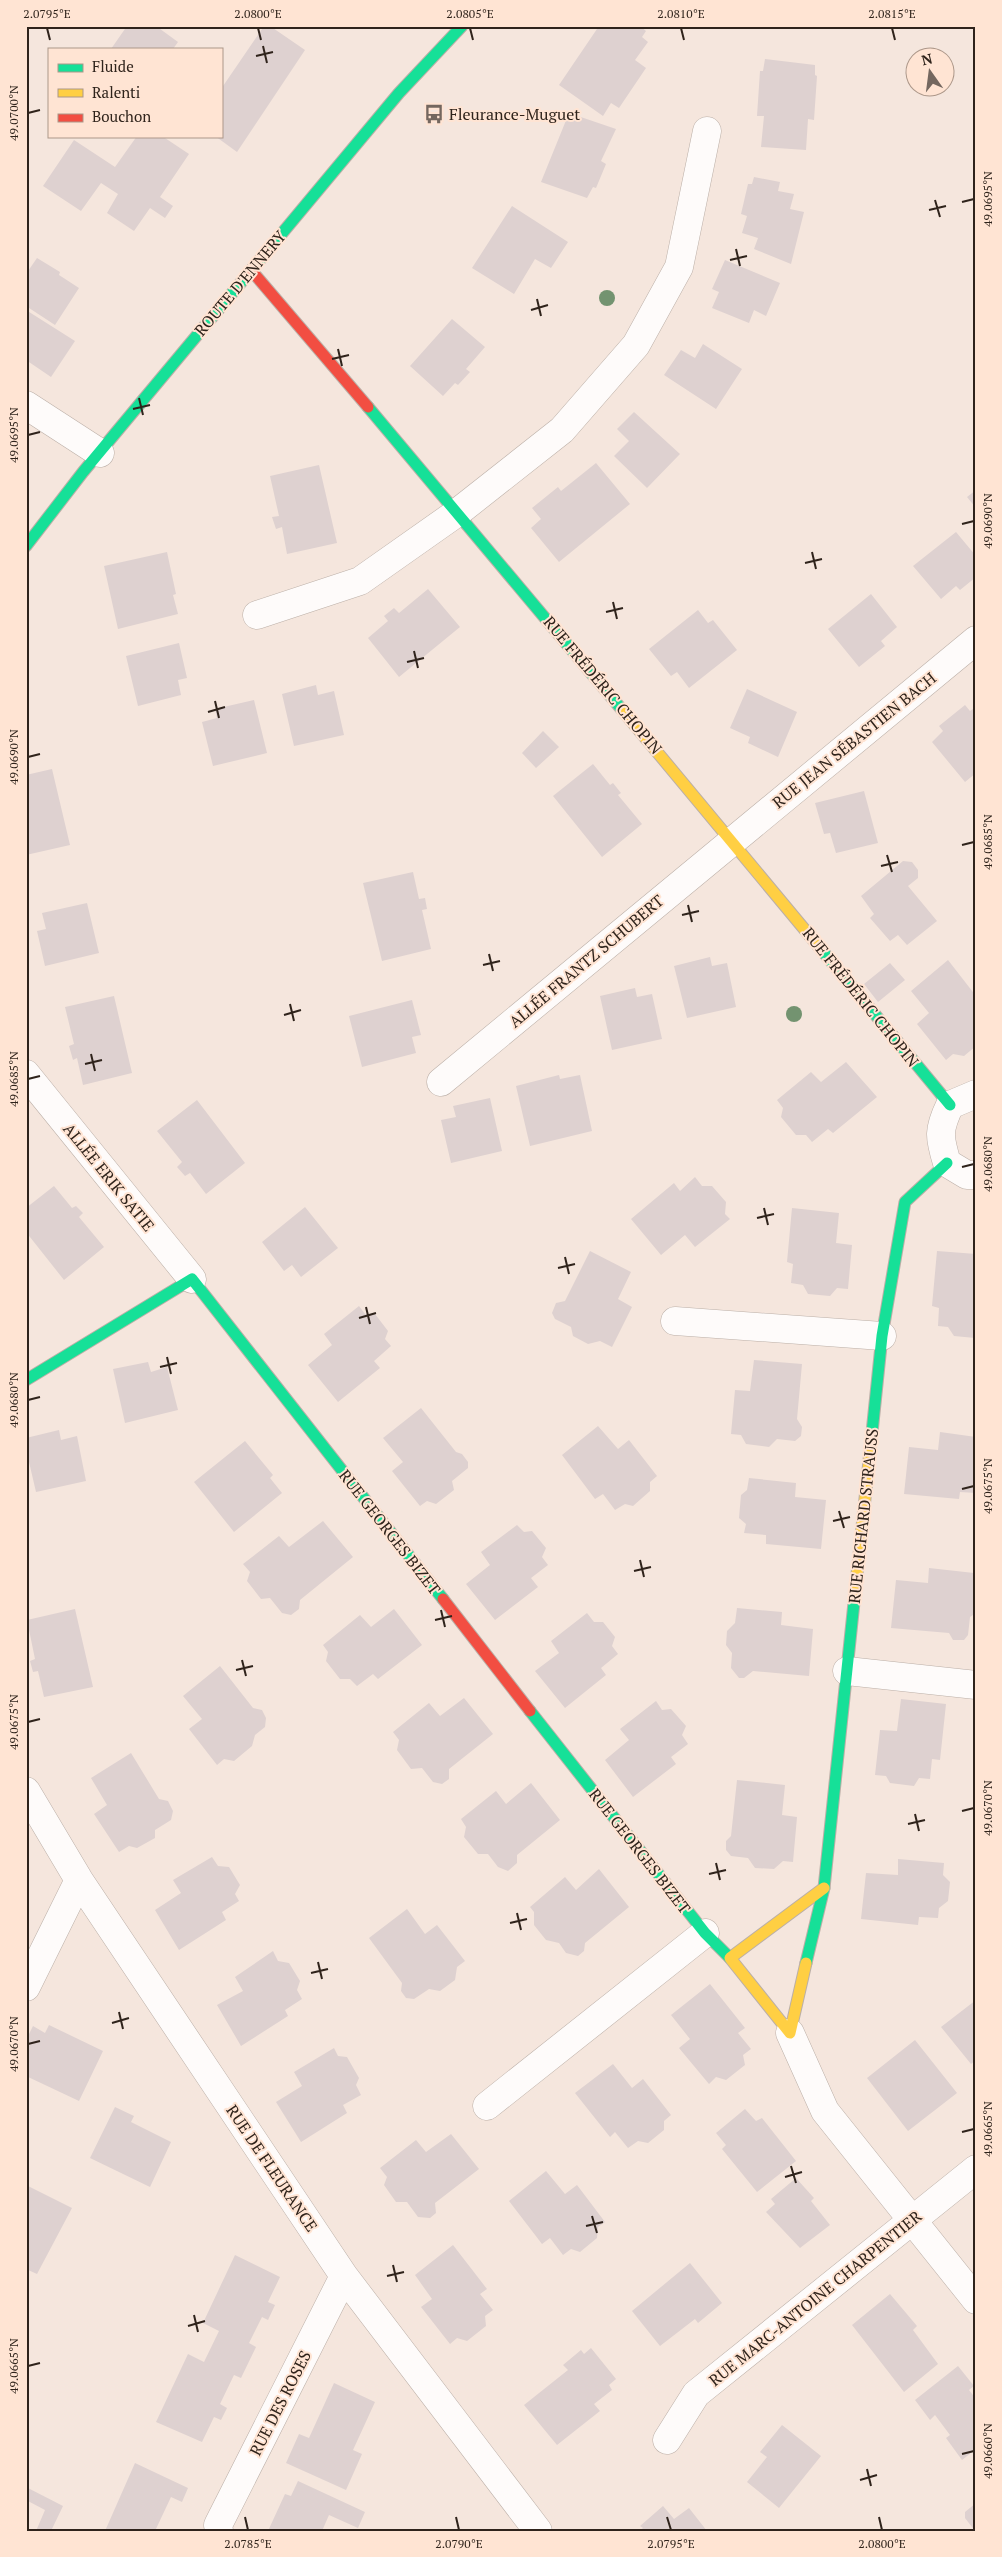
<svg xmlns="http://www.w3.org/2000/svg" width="1002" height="2557" font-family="'PT Serif',serif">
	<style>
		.building { fill: #ded1d0 }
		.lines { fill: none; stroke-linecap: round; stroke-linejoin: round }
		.street-casing { stroke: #bbafa7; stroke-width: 29 }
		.fast-casing { stroke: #bbafa7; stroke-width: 13 }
		.slow-casing { stroke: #bbafa7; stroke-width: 13 }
		.jam-casing { stroke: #bbafa7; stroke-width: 13 }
		.street { stroke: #fefbfa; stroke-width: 28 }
		.fast { stroke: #16e098; stroke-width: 11 }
		.slow { stroke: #ffcf43; stroke-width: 11 }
		.jam { stroke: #f24e42; stroke-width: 11 }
		.tree { fill: #739370 }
		.ticks { fill: none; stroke: #2f231b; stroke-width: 2 }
		.labels { text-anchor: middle; stroke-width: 4; stroke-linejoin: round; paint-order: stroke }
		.poi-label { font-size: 16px; fill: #2f231b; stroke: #ffe4d3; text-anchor: start }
		.street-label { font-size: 16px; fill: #2f231b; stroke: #ffe4d3 }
		.neatline { fill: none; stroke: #2f231b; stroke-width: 2 }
		.ticks-label { font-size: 12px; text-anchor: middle; fill: #2f231b }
	</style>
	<rect width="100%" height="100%" fill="#f5e6dd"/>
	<!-- building -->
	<path class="building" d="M127,26H156L178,42L173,49H111Z
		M264,26H270L305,50L237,152L215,136H221V89Z
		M599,26H640L646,31L642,37L648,42L635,60L646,68L619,108L611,103L603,116L559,85Z
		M765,59L815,65V75L817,76L814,120L808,119L806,150L761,147L764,116H757L760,71H763Z
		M569,113L616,129L601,161L606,164L596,188L593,187L587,198L541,182Z
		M137,136H162L189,154L160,197L173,206L165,218L150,208L134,231L107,213L118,194L101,183L81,211L43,186L74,140L115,167Z
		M754,177L780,182L778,191L794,194L790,209L804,212L791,264L754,249L758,238L742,233L747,216L741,214L748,184H752Z
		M512,206L568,242L551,268L535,259L514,294L472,268Z
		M37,258L60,272L59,275L79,288L55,325L26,306V274Z
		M725,260L780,283L766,316L754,310L749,323L712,308L719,292L712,289Z
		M26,310L75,341L51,377L26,360Z
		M452,319L485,347L466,369L470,372L458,385L455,383L443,396L410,366Z
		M703,344L742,369L716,409L664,375L681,350L695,358Z
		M634,412L680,454L647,488L614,456L629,441L617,429Z
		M596,463L630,504L559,562L531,528L541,519L532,508L558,487L561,491Z
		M319,465L337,543L287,554L282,527L276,529L272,517L279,516L270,476Z
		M976,490V508L967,497Z
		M956,532L976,556V577L960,590L956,586L941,599L913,566Z
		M167,552L176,594L173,595L178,614L118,629L104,566Z
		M428,589L460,627L399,677L368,638L388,621L384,616L394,608L399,613Z
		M871,594L897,627L881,641L885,646L859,667L828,629Z
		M698,610L708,623L713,620L737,650L689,688L677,672L671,676L649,649Z
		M179,643L187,678L178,680L181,695L138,706L126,656Z
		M316,685L318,695L334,691L344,735L294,746L282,694Z
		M747,689L797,712L778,757L748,743L750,737L730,728Z
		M254,700L267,753L213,766L202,722L217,718L215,709Z
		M965,705L970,711L976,707V773L965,782L932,742L943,731L939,726Z
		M543,731L559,747L536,768L522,753Z
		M593,764L610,785L613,783L621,793L618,795L642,824L602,857L553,796Z
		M52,769L70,845L26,855V775Z
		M864,791L878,843L836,853L830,833L824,834L815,803Z
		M903,861L912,862L918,870V878L908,886L937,921L907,945L898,935L890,941L870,918L874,914L861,896Z
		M413,872L419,899L425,898L427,909L422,910L431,949L382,961L363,883Z
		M87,903L99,953L45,966L37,931L46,929L42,913Z
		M710,957L712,966L727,963L736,1007L687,1018L674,966Z
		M948,960L976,996V1046L964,1056L953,1054L946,1060L917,1024L929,1013L911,991Z
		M890,963L905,980L878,1002L864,984Z
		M635,988L637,997L652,994L662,1039L612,1050L600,996Z
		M114,996L132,1073L83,1085L77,1058L73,1060L69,1046L74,1044L65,1007Z
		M412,1000L421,1035L412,1037L416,1053L362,1067L349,1016Z
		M846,1062L877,1097L833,1133L828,1129L812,1142L806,1135H796L781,1117L783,1108L777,1100L811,1072L821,1082Z
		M559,1075L560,1079L580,1075L592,1131L530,1146L516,1086Z
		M490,1098L502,1151L451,1163L441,1120L456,1117L453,1106Z
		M197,1100L245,1163L206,1194L190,1173L185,1176L177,1167L182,1162L157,1131Z
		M695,1177L702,1186H712L726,1202L725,1214L730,1219L695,1247L685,1235L661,1255L631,1219L674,1183L680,1191Z
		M54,1186L72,1208L76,1206L83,1213L79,1217L104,1247L64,1280L26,1232V1208Z
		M305,1207L338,1248L301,1277L292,1265L284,1271L262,1242Z
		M792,1208L839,1213L836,1243L852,1245L848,1289L837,1288L830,1296L808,1294L803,1285L791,1283L793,1264L787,1262Z
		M590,1251L631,1272L618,1299L632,1307L612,1347L600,1341L588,1344L573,1336L571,1327L555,1319L552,1313L556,1303L565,1301Z
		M937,1251L976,1254L975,1338L954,1336L948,1327L938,1326L939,1308L932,1306Z
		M359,1306L365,1314H375L388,1331L385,1339L391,1346L374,1361L380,1368L338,1402L308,1365L332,1345L324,1334Z
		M754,1360L802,1364L797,1419L802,1427L801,1436L795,1441L777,1439L769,1447L746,1444L741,1435L731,1434L735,1390L750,1391Z
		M148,1362L151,1372L167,1367L178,1410L125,1423L113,1369Z
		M421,1408L456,1452L462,1454L468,1462V1468L452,1481L454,1490L436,1504L427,1501L420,1506L392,1471L403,1462L383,1438Z
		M598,1426L618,1449L629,1440L657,1476L650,1482V1491L633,1506L625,1504L615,1510L603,1494L595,1499L562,1455Z
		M59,1430L61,1440L77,1436L86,1481L36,1492L26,1449V1438Z
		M940,1432L976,1437V1493L960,1492L959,1499L904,1494L909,1447L938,1450Z
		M245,1441L273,1475L270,1478L282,1493L234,1532L194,1482Z
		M749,1478L796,1483L795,1497L826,1500L821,1549L766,1544V1535L744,1533L746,1524L739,1518L741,1495L747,1490Z
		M323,1521L353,1557L300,1600L299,1609L291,1615L282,1613L270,1598L261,1599L247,1581L250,1572L243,1564L279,1536L289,1547Z
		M517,1525L524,1532L532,1531L546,1548L542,1557L548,1565L531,1578L538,1587L495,1620L466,1584L490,1565L481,1552Z
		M929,1568L974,1573L976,1613L970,1617L968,1635L964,1640H953L949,1633L891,1628L896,1580L928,1583Z
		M737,1608L782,1612L781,1625L813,1629L809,1676L753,1671L744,1678H739L731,1668L732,1653L726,1645L727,1631L735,1623Z
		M75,1609L93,1687L44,1697L38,1671L33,1672L30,1661L35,1659L27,1620Z
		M394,1609L422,1645L378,1679L373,1674L357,1686L350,1679H340L326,1661L328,1652L323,1645L360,1615L371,1627Z
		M587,1613L594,1622H603L615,1637L612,1646L618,1654L601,1668L606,1675L565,1708L535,1671L559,1653L551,1641Z
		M220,1666L253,1708L262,1710L266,1718L265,1727L255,1735L252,1746L234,1761L224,1759L217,1765L189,1729L202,1719L183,1696Z
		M464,1698L493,1734L449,1769V1779L442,1784L433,1782L422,1768L411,1769L397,1750L399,1740L393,1732L429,1703L440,1716Z
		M901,1699L946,1704L940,1760L932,1759L930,1779L919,1778L914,1786L890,1783L886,1776L875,1775L880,1730L897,1731Z
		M656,1701L662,1710L671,1709L686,1726L682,1735L688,1744L671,1757L676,1764L633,1797L605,1760L629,1740L620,1729Z
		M131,1753L159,1799L168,1801L173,1811L171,1820L155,1830V1838L137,1848L129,1846L119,1852L94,1814L107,1805L91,1778Z
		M737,1780L785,1785L782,1815L797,1817L793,1862L783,1861L774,1869L755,1868L748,1858L731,1856L726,1850V1841L731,1836Z
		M531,1783L560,1820L517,1855V1863L508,1871L498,1867L488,1854H478L464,1837L466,1827L461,1819L496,1791L506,1804Z
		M212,1857L218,1866L229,1867L240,1885L235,1894L239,1901L222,1912L226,1920L179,1950L155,1910L181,1893L173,1880Z
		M898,1859L944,1863L943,1875L950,1882L948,1901L939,1908L938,1918L919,1917L918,1925L861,1919L866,1873L898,1875Z
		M599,1869L629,1907L585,1943L584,1951L578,1956L566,1953L559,1943L546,1940L534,1925V1912L530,1907L565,1877L576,1890Z
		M407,1909L425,1934L437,1925L465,1961L457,1967L455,1980L440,1991L429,1989L414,1999L406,1998L401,1991L402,1983L369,1938Z
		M273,1951L278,1961L289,1963L300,1981L297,1990L302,1999L285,2010L288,2016L241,2046L217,2005L243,1991L235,1977Z
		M710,1984L745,2028L738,2033L751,2049L743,2055L745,2065L726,2080L716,2077L709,2084L679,2048L690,2039L671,2015Z
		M976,2000V2060L971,2064L941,2027Z
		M49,2025L103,2051L79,2101L26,2076V2040L33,2026L45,2033Z
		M915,2040L957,2093L908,2131L867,2078Z
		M334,2048L338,2056L347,2057L359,2078L356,2085L361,2095L343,2105L347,2113L301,2142L276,2102L302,2086L294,2072Z
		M613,2064L632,2088L643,2079L671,2115L664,2121V2130L648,2143L638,2141L628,2148L615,2132L610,2137L575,2093Z
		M115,2107L134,2116L131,2122L171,2142L150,2187L90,2158Z
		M745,2109L756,2121L762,2118L796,2161L757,2192L722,2149L726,2145L716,2133Z
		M451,2134L479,2169L435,2203L436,2213L430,2218L418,2217L407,2202H396L384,2185L387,2177L380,2168L416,2140L426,2152Z
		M546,2171L565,2194L577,2185L605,2222L598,2227L597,2238L580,2252L571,2249L563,2255L550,2238L542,2244L509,2201Z
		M796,2178L814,2198L811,2201L830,2225L800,2248L766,2212L775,2204L771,2199Z
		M26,2185L72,2208L37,2274L26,2269Z
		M453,2245L487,2289L480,2294L493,2310L485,2316L486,2326L467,2341L457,2338L450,2344L421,2307L432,2299L415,2275Z
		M235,2255L280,2277L268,2302L275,2305L268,2320L262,2317L249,2343L256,2347L241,2378L234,2375L220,2404L227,2408L221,2420L214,2417L202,2442L156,2422L188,2354L204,2362L219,2331L203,2323Z
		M690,2263L722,2303L698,2323L695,2319L660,2346L632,2311Z
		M890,2294L917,2326L913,2330L938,2364L904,2392L852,2325Z
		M591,2348L616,2379L609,2385L612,2390L594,2404L600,2411L557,2445L524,2405L568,2370L563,2365L581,2350L584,2354Z
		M958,2366L974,2386L969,2390L976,2399V2449L962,2460L946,2438L950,2435L935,2415L930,2420L915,2400Z
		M334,2383L375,2402L353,2450L362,2454L346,2490L286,2463L299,2434L309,2438Z
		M782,2425L821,2456L779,2508L747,2482L767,2457L760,2452Z
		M135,2463L188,2488L182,2502L171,2497L155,2531H105Z
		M298,2481L365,2512L358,2528L329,2515L322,2531H268L285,2494L291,2496Z
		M26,2487L63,2506L51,2531H36L45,2510L26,2500Z
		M976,2503V2531H975L965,2518V2512Z
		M663,2506L674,2519L689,2508L707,2531H639L643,2528L640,2526Z"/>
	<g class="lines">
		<defs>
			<path id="street" d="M26,405L100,453
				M257,615L360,581L458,512L562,430L636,345L679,267L707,131
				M26,1074L192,1279
				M441,1082L976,640
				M976,1094L950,1105C938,1130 939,1137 947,1163L967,1175H976
				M675,1321L882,1336
				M847,1671L976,1685
				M26,1791L79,1880L344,2276L538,2531
				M26,1987L79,1880
				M790,2033L825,2111L976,2300
				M487,2106L705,1933
				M667,2440L696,2394L976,2169
				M219,2531L218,2525L344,2276"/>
			<path id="fast" d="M368,407L623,711
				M26,546L83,472L399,93L462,26
				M815,942L950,1105
				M26,1380L192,1279L443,1599
				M871,1442L882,1336L905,1202L947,1163
				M530,1711L705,1933L730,1958
				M806,1963L824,1888L855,1593"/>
			<path id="slow" d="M623,711L815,942
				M855,1593L871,1442
				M806,1963L790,2033L730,1958L824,1888"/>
			<path id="jam" d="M251,270L368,407
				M443,1599L530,1711"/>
		</defs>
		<!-- street casing -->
		<use href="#street" class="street-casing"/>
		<!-- fast casing -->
		<use href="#fast" class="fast-casing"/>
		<!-- slow casing -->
		<use href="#slow" class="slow-casing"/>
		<!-- jam casing -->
		<use href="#jam" class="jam-casing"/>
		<!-- street -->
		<use href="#street" class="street"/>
		<!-- fast -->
		<use href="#fast" class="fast"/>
		<!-- slow -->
		<use href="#slow" class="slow"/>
		<!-- jam -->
		<use href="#jam" class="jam"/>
	</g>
	<!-- trees -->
	<g class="tree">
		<circle cx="607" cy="298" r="8"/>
		<circle cx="794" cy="1014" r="8"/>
	</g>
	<!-- ticks -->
	<path class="ticks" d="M47,28L50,40M258,28L261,40M470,28L473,40M681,28L684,40M892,28L895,40M263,46L267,63M256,56L273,52M28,113L40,110M935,200L940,217M962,202L974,199M929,210L946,206M736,249L740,266M730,260L747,256M537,299L541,316M531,310L548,305M338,349L342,366M332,359L349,355M139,398L143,415M133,409L150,405M28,435L40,432M962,524L974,521M812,552L816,569M805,563L822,559M613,602L617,619M606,612L623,608M414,651L418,668M407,662L424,658M215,701L219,718M208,712L225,707M28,757L40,754M962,845L974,842M887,855L892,872M881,866L898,862M688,905L692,922M682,915L699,911M489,954L493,971M483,965L500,961M290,1004L294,1021M284,1015L301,1010M91,1054L95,1071M85,1064L102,1060M28,1079L40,1076M962,1167L974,1164M764,1208L768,1225M757,1218L774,1214M565,1257L569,1274M558,1268L575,1264M366,1307L370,1324M359,1318L376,1313M167,1357L171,1374M160,1367L177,1363M28,1400L40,1397M962,1489L974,1486M839,1511L844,1528M833,1521L850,1517M640,1560L644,1577M634,1571L651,1567M441,1610L445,1627M435,1620L452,1616M242,1660L246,1676M236,1670L253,1666M28,1722L40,1719M962,1811L974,1808M915,1814L919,1831M908,1824L925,1820M716,1863L720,1880M709,1874L726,1870M517,1913L521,1930M510,1923L527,1919M318,1962L322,1979M311,1973L328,1969M119,2012L123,2029M112,2023L129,2018M28,2044L40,2041M962,2132L974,2129M791,2166L796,2183M785,2177L802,2172M592,2216L597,2233M586,2226L603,2222M393,2265L397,2282M387,2276L404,2272M194,2315L198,2332M188,2326L205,2321M28,2366L40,2363M962,2454L974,2451M867,2469L871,2486M860,2480L877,2475M245,2517L248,2530M456,2517L459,2530M667,2517L671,2530M879,2517L882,2530"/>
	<!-- icons -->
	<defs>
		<symbol id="bus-bare" viewBox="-9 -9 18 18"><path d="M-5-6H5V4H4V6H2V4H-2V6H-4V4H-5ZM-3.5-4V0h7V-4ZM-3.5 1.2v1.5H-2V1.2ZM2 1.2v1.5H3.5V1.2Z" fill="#74675f" stroke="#ffe4d3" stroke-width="2.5" paint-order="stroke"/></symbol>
	</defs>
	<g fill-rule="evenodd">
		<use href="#bus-bare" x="420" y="100" width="28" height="28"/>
	</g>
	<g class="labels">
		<!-- poi labels -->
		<g class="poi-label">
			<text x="449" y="120">Fleurance-Muguet</text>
		</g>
		<!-- street labels -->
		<g class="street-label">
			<text transform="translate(240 283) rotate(-50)" y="6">ROUTE D'ENNERY</text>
			<text transform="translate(603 685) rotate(50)" y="6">RUE FRÉDÉRIC CHOPIN</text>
			<text transform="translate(854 740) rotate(-39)" y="6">RUE JEAN SÉBASTIEN BACH</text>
			<text transform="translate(586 961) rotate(-40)" y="6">ALLÉE FRANTZ SCHUBERT</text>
			<text transform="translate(861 997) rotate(51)" y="6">RUE FRÉDÉRIC CHOPIN</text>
			<text transform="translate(109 1177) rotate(51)" y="6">ALLÉE ERIK SATIE</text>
			<text transform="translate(863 1516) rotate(-84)" y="6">RUE RICHARD STRAUSS</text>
			<text transform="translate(390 1532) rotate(52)" y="6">RUE GEORGES BIZET</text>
			<text transform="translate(640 1851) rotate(52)" y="6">RUE GEORGES BIZET</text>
			<text transform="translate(272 2168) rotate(56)" y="6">RUE DE FLEURANCE</text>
			<text transform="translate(815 2298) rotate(-39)" y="6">RUE MARC-ANTOINE CHARPENTIER</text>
			<text transform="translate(280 2403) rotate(-63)" y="6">RUE DES ROSES</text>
		</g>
	</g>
	<!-- border -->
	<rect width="1002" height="2557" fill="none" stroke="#ffe4d3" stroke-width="55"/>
	<!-- legend -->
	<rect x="48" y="48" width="175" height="90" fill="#ffe4d3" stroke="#ac9789"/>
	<rect x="58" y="64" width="25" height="8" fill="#16e098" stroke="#ac9789"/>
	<text x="92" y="72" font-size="15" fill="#2f231b">Fluide</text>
	<rect x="58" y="89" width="25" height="8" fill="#ffcf43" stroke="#ac9789"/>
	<text x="92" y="98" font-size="15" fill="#2f231b">Ralenti</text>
	<rect x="58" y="114" width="25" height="8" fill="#f24e42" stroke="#ac9789"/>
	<text x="92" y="122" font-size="15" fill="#2f231b">Bouchon</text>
	<!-- north arrow -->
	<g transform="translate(930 72) rotate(346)"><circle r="24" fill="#ffe4d3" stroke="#ac9789"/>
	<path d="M0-4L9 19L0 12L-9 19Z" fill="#74675f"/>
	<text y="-8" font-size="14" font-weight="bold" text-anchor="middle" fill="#2f231b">N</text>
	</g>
	<rect x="28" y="28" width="946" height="2502" class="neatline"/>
	<g class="ticks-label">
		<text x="47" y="18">2.0795°E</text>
		<text x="258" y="18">2.0800°E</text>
		<text x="470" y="18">2.0805°E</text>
		<text x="681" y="18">2.0810°E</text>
		<text x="892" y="18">2.0815°E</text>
		<text transform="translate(14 113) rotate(-90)" y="4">49.0700°N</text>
		<text transform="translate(988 199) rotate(-90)" y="4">49.0695°N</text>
		<text transform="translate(14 435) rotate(-90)" y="4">49.0695°N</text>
		<text transform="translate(988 521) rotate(-90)" y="4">49.0690°N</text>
		<text transform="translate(14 757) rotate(-90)" y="4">49.0690°N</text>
		<text transform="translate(988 842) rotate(-90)" y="4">49.0685°N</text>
		<text transform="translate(14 1079) rotate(-90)" y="4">49.0685°N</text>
		<text transform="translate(988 1164) rotate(-90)" y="4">49.0680°N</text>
		<text transform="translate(14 1400) rotate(-90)" y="4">49.0680°N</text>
		<text transform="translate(988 1486) rotate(-90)" y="4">49.0675°N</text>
		<text transform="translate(14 1722) rotate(-90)" y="4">49.0675°N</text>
		<text transform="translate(988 1808) rotate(-90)" y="4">49.0670°N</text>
		<text transform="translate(14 2044) rotate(-90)" y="4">49.0670°N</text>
		<text transform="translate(988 2129) rotate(-90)" y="4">49.0665°N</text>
		<text transform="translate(14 2366) rotate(-90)" y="4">49.0665°N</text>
		<text transform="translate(988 2451) rotate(-90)" y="4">49.0660°N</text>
		<text x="248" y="2548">2.0785°E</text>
		<text x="459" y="2548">2.0790°E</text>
		<text x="671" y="2548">2.0795°E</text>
		<text x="882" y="2548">2.0800°E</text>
	</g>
</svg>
